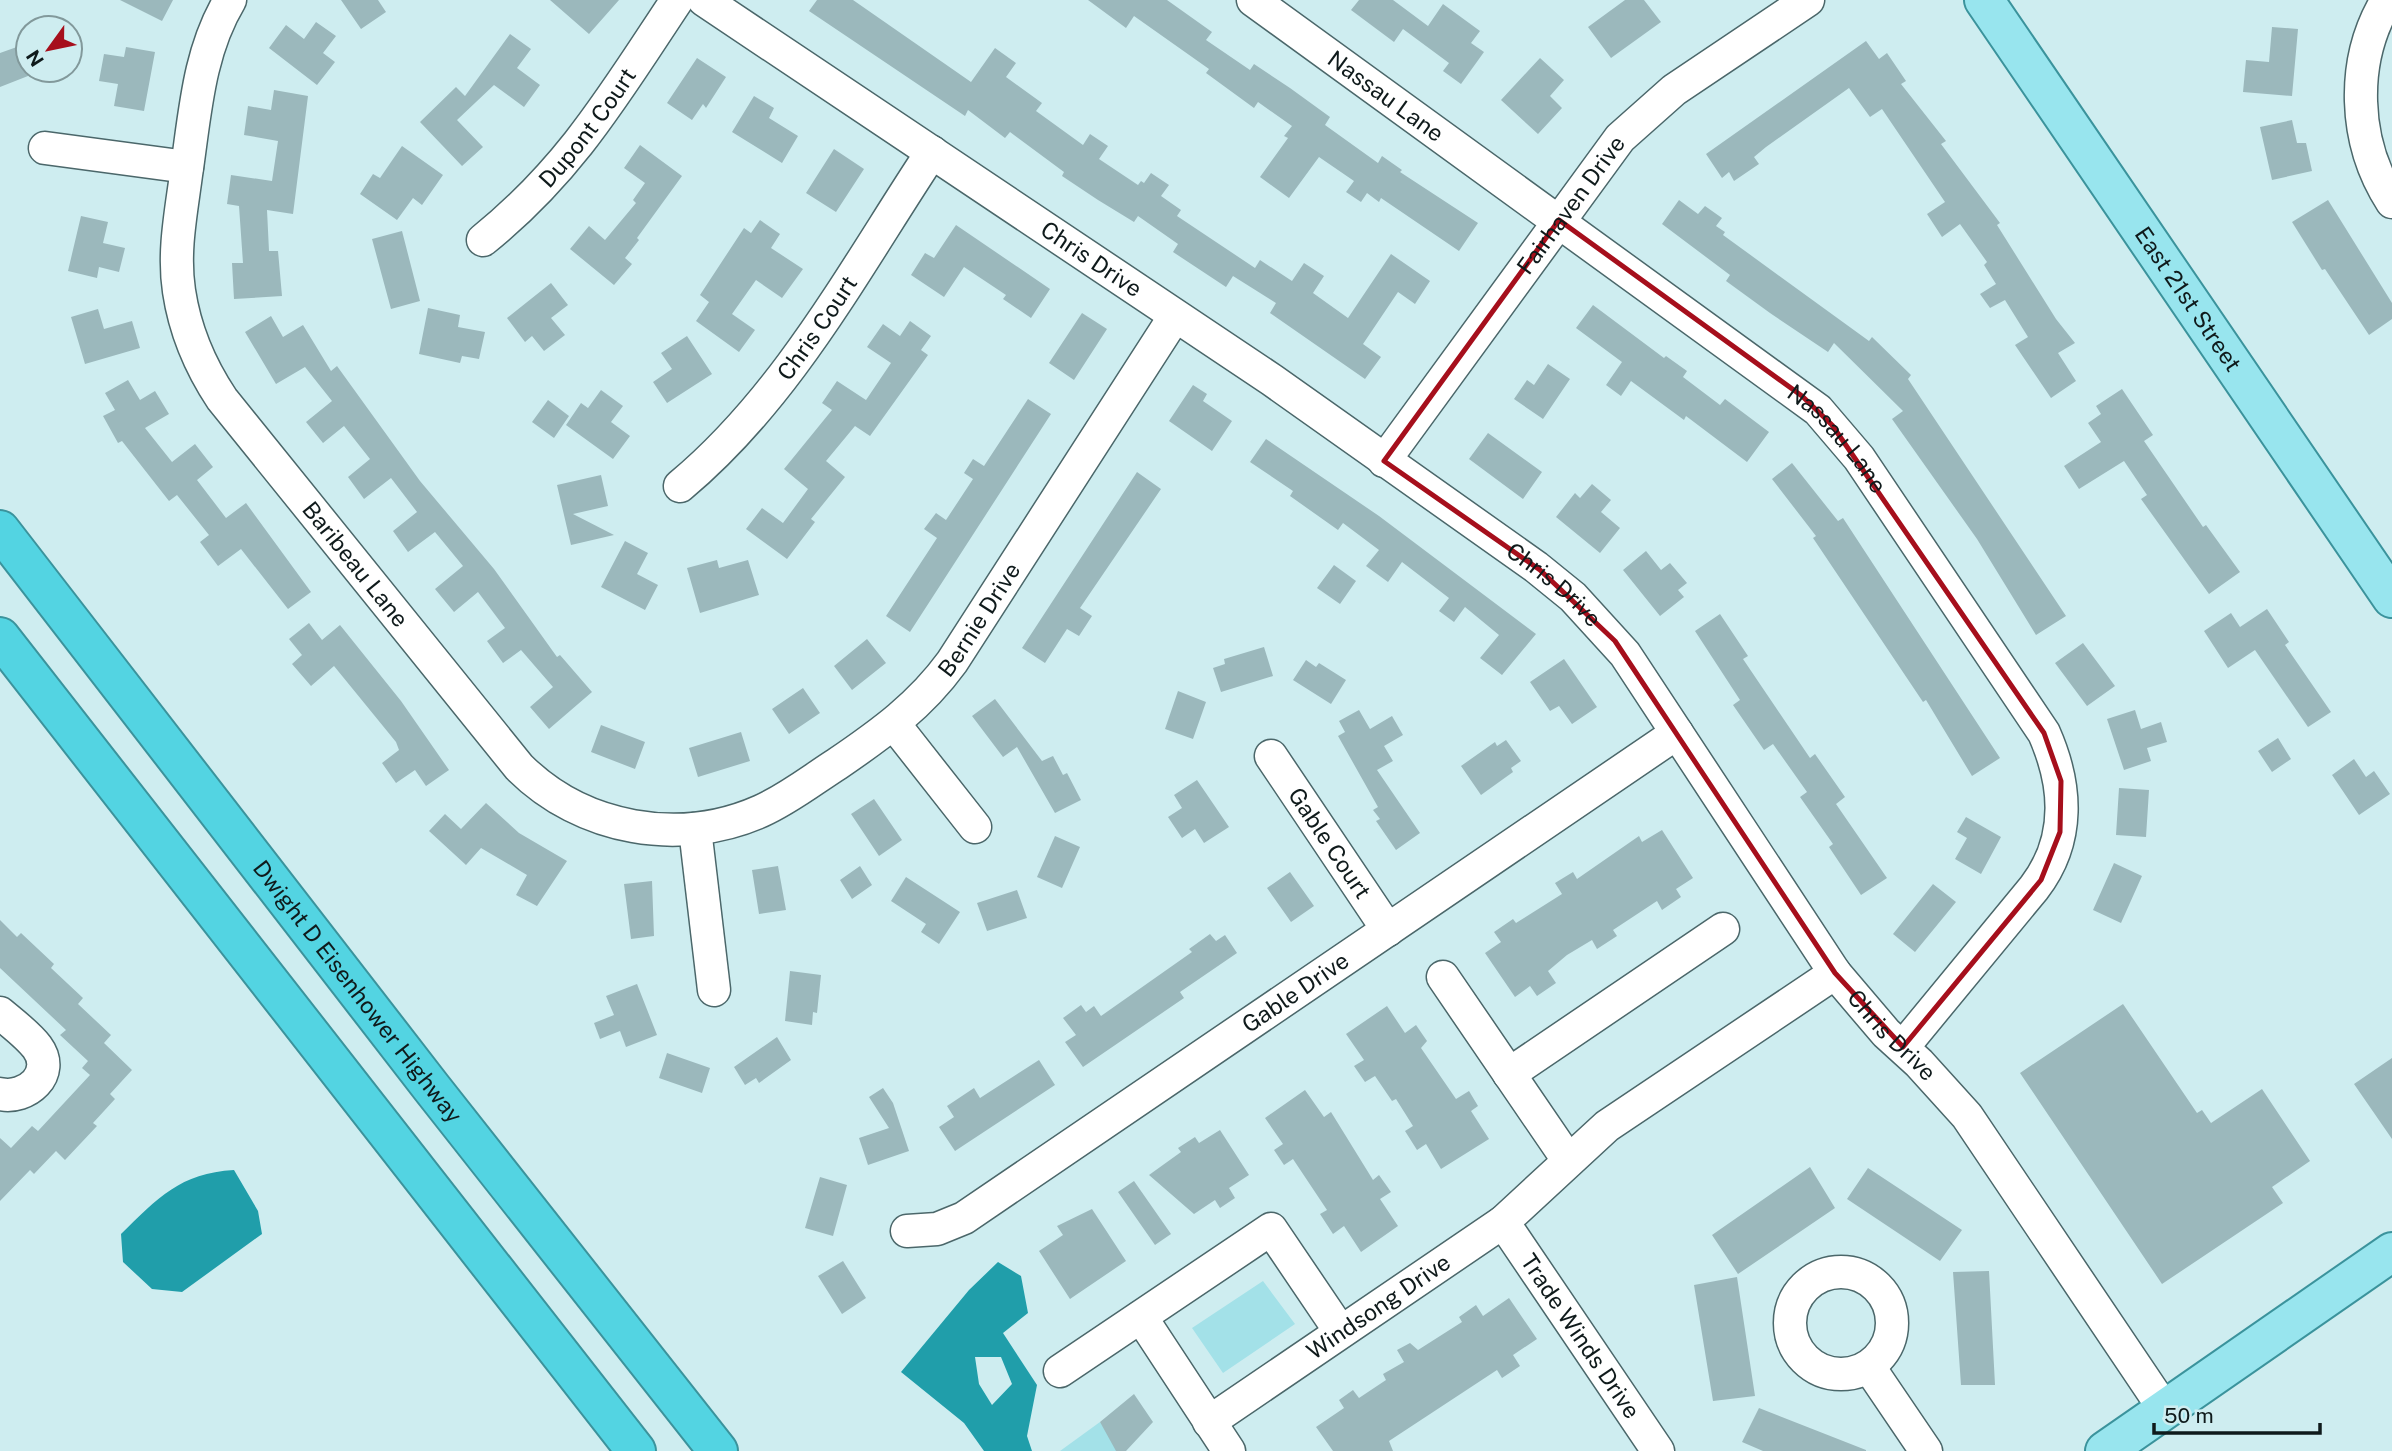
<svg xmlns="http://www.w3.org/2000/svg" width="2392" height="1451" font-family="'Public Sans',sans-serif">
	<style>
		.green { fill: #a3e1e8 }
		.water { fill: #209eaa; fill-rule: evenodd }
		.building { fill: #9bb8bc }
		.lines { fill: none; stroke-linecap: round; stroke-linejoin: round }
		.minor-casing { stroke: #4b676a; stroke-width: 35 }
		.major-casing { stroke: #3b939c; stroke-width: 42 }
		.highway-casing { stroke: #3b939c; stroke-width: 42 }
		.minor { stroke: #fff; stroke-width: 32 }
		.major { stroke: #98e5ee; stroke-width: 38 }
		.highway { stroke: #53d4e2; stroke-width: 38 }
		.marked { fill: none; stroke: #a60f1c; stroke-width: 5; stroke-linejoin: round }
		.labels { text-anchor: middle; stroke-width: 5; stroke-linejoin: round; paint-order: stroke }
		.street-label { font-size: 23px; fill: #0f1a1b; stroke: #ceedf0 }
	</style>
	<rect width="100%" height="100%" fill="#ceedf0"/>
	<!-- green -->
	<path class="green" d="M1263,1281L1295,1324L1223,1373L1192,1328Z
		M1100,1422L1121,1451H1060Z"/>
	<!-- water -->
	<path class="water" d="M234,1170L258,1211L262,1234L182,1292L152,1289L123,1262L121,1234C158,1198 180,1173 234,1170Z
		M998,1262L1021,1276L1028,1313L1003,1333L1037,1385L1027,1436L1032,1451H984L964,1423L901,1372L969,1290ZM975,1357H1001L1012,1384L992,1405L979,1384Z"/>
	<!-- building -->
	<path class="building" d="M120,0H173L162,21Z
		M341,0H378L386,12L361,29Z
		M550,0H619L589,34Z
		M817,0H853L971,82L995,48L1016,63L1006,77L1042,103L1036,111L1083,145L1090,134L1108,146L1099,159L1138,185L1141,181L1144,183L1151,173L1169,185L1161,196L1181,210L1177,216L1255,268L1260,260L1292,281L1304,263L1324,276L1313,293L1348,318L1391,254L1430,281L1415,304L1398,292L1363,344L1381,357L1365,379L1270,313L1276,303L1233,276L1226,287L1173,252L1178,244L1138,216L1134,222L1098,200L1062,176L1064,172L1010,132L1005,138L968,110L965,116L809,11Z
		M1088,0H1167L1212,32L1206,40L1250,70L1254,64L1290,88L1330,117L1325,125L1378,163L1382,156L1402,170L1400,172L1478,223L1459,251L1381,198L1379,202L1367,193L1361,202L1346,192L1354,181L1319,157L1289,198L1260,177L1288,138L1284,136L1292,126L1258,102L1254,108L1206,73L1209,69L1134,16L1126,28Z
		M1359,0H1393L1428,26L1443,4L1480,31L1471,43L1484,52L1461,84L1443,71L1449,63L1403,29L1394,42L1351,10Z
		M1625,0H1644L1661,22L1611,58L1588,27Z
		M316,22L336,36L323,53L335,62L317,85L269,48L286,25L304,39Z
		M2272,27L2298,29L2292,96L2243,92L2246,60L2269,62Z
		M510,34L531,49L517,68L540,85L524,107L494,85L457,120L483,147L462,166L420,122L456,87L465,96Z
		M1866,41L1879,59L1887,53L1906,81L1901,84L1946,141L1941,144L2000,223L1997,225L2056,319L2075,343L2058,353L2076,381L2051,398L2015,345L2028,337L2005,300L1990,308L1980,294L1996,284L1984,265L1987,262L1960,224L1942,237L1927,214L1945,202L1882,109L1870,117L1849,88L1766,147L1754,157L1759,164L1734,181L1729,172L1722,178L1706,154Z
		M28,43V76L0,87V53Z
		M126,47L155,52L144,111L114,106L118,84L99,81L104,54L124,57Z
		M697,58L726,77L706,108L703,104L692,120L667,103Z
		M1540,58L1564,80L1550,96L1562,108L1538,134L1501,100Z
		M274,90L308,96L293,214L267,210L269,251H278L282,296L234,299L232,263H243L239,206L227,204L231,175L272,181L278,141L244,135L248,106L271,110Z
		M754,96L774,108L769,118L798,136L782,163L732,132Z
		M2292,120L2297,143H2306L2312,171L2272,180L2260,127Z
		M640,145L682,176L637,238L639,240L625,258L632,264L614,285L570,249L589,226L605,240L636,203L633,200L645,183L624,168Z
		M402,146L443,175L422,205L413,198L397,220L360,194L373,174L380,178Z
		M834,149L864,169L836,212L806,193Z
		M1679,200L1698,214L1705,206L1722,218L1716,226L1725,232L1723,235L1869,341L1872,337L1911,375L1908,379L2066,616L2036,635L1977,539L1892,419L1903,411L1834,343L1828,352L1770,313L1726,281L1730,275L1662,224Z
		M2328,200L2392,303V319L2369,335L2325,269L2322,270L2292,222Z
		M81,216L108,222L103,243L125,248L119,272L99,267L97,278L68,271Z
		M760,220L780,234L771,248L803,269L782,298L756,280L732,314L755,330L739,352L696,321L709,302L700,295L744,228L751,233Z
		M956,225L1050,289L1031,318L1003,299L1006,295L964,267L944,297L911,275L925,253L934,258Z
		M402,231L420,301L391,309L372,239Z
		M551,283L568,305L551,318L565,335L544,351L532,336L525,342L507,318Z
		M1593,305L1664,358L1666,356L1687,371L1683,377L1720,405L1725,399L1769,432L1747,462L1686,416L1684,420L1631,381L1621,396L1606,385L1622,362L1576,328Z
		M428,308L460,315L458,327L485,332L479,359L462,356L460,363L419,354Z
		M98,309L104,329L132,321L140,348L85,364L71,317Z
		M1082,313L1107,329L1074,380L1049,363Z
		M271,316L283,337L303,325L331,371L337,366L420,481L494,569L557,657L560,655L592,692L549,729L530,707L553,687L521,650L503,663L487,641L505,628L478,592L454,612L435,589L463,566L435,532L408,552L393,531L417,512L391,478L364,499L348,477L370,459L344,426L323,443L306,422L332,401L305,367L276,384L245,332Z
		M910,321L931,336L921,350L928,355L870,436L855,426L826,461L845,477L811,519L815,522L787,559L746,529L762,508L783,523L808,489L784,469L832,410L822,403L837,381L866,400L891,363L867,347L883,324L900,336Z
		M687,336L712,374L667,403L653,382L672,369L661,353Z
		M1548,364L1570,379L1543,419L1514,399L1527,380L1534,385Z
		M128,380L140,400L155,391L169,414L145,428L172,462L195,444L213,467L197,480L226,518L246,503L311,592L288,609L241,549L218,566L200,542L209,535L177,495L169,501L122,441L118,443L103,416L115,410L105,393Z
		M1193,385L1207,394L1203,401L1232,421L1212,451L1169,421Z
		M2122,389L2153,435L2144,441L2203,527L2206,525L2240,572L2209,594L2141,499L2147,495L2124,461L2079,489L2064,466L2101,442L2088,423L2101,414L2096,406Z
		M601,390L623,406L611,422L630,436L613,459L566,425L581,403L588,408Z
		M1028,399L1051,414L910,632L886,616L937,538L924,529L936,513L946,520L973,479L964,473L973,459L984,466Z
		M548,400L569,416L554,438L532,422Z
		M1488,433L1542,472L1523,499L1469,459Z
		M1266,439L1379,516L1536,634L1502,675L1480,658L1499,635L1465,607L1454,622L1439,611L1449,598L1402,562L1388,582L1366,566L1379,550L1343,523L1338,530L1290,496L1293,491L1250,462Z
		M1792,463L1838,521L1843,518L2000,758L1972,776L1926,700L1923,702L1813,538L1816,536L1772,479Z
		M1137,472L1161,489L1080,608L1092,616L1079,636L1067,629L1045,663L1022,648Z
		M601,475L608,506L573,514L614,535L571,545L557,485Z
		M1592,484L1611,500L1601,512L1620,528L1600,553L1556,517L1575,493L1580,498Z
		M625,541L648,553L637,574L658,585L645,610L601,587Z
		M1646,551L1661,570L1670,563L1687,583L1678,590L1684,597L1660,616L1623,570Z
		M717,560L719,568L748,560L759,595L700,613L687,568Z
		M1334,565L1356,581L1340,604L1317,588Z
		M2267,609L2289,642L2285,645L2331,712L2308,727L2255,650L2228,668L2204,631L2231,613L2240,627Z
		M1720,614L1748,656L1743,659L1810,758L1815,754L1845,797L1836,804L1887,878L1861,895L1829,847L1833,844L1800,797L1807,792L1773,744L1764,750L1733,705L1740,700L1695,631Z
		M309,623L322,640L340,625L401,701L449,770L426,786L415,770L396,783L382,763L399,750L396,742L334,666L311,686L292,664L302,655L289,639Z
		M867,639L886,663L852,690L834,666Z
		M2083,643L2115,686L2087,706L2055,663Z
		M1264,647L1273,676L1221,692L1213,668L1225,664L1224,659Z
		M1564,659L1597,707L1572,724L1559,706L1550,711L1530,682Z
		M1306,660L1316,667L1319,663L1346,680L1331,704L1293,680Z
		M803,688L820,713L789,734L772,709Z
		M1178,691L1206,702L1193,739L1165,729Z
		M995,699L1042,761L1053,756L1063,775L1067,773L1081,800L1055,813L1017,747L1003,757L972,716Z
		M1359,710L1370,729L1392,716L1403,735L1384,746L1393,761L1377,770L1420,833L1396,850L1376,821L1380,819L1373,810L1378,807L1338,736L1345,732L1339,721Z
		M2135,710L2141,729L2161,722L2167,742L2147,748L2151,761L2124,770L2107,719Z
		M601,725L645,742L635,769L591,752Z
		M741,732L750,761L698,777L689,748Z
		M2278,738L2291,759L2272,772L2258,751Z
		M1506,740L1521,761L1511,768L1513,772L1481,795L1461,766L1495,742L1497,746Z
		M2354,759L2366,777L2374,771L2390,794L2359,815L2332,775Z
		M1197,780L1229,827L1204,843L1195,829L1182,838L1168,817L1182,808L1174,795Z
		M2119,788L2149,790L2146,837L2116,835Z
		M874,799L902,840L879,856L851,814Z
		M486,803L519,833L567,861L537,906L516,895L527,875L481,848L466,865L429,831L445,814L461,829Z
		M1966,817L2001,837L1981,874L1955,859L1967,838L1957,832Z
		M1662,830L1693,878L1676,889L1681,897L1662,910L1657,901L1613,930L1617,936L1597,949L1592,940L1567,955L1548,971L1556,983L1537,996L1530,986L1515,997L1485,953L1501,942L1494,932L1513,919L1516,923L1562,894L1555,883L1573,872L1577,879L1639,836L1642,842Z
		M1055,836L1080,847L1062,888L1037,877Z
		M2114,863L2142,876L2121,923L2093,910Z
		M778,866L786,910L759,914L752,870Z
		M860,866L872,885L852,899L840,880Z
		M1290,872L1314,906L1291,922L1267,888Z
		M906,877L960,912L939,944L921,932L926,924L891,901Z
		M652,881L654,936L631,939L624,884Z
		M1933,884L1956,902L1915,952L1893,934Z
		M1017,890L1027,918L987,931L977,903Z
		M0,920L17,937L21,933L54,964L51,968L83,998L78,1004L111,1035L104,1043L132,1070L110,1094L115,1099L93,1123L97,1126L65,1160L56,1151L34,1174L30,1170L0,1201V1138L11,1148L32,1126L38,1131L90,1075L82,1068L88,1061L60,1035L66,1030L0,968Z
		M1210,934L1216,941L1225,935L1237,953L1180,992L1184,998L1083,1067L1065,1042L1076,1035L1063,1018L1081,1005L1086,1012L1094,1006L1101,1016L1192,952L1189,949Z
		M790,971L821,975L817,1013L813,1012L812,1025L785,1021Z
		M637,984L657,1035L626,1047L620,1031L600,1039L594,1023L614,1015L606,996Z
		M2123,1004L2197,1113L2202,1110L2211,1123L2262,1089L2310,1161L2272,1187L2283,1203L2162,1284L2020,1073Z
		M1387,1006L1405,1033L1416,1025L1427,1041L1421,1048L1456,1099L1469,1091L1478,1106L1471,1111L1489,1139L1441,1169L1426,1144L1417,1150L1405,1131L1413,1126L1396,1099L1392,1101L1375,1076L1365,1082L1354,1066L1364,1060L1346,1034Z
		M777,1037L791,1060L759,1083L756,1078L745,1085L734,1067Z
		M667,1053L710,1068L702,1093L659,1078Z
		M2392,1058V1139L2354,1084Z
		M1039,1060L1055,1085L955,1151L939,1127L954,1117L947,1106L974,1088L980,1098Z
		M883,1088L893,1103L909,1151L868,1165L859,1138L889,1128L869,1097Z
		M1305,1090L1324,1117L1331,1112L1373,1180L1379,1175L1391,1192L1380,1199L1398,1226L1361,1252L1344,1226L1333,1234L1320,1214L1327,1210L1293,1159L1284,1165L1274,1150L1283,1144L1265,1118Z
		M1220,1130L1249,1175L1229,1188L1235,1198L1220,1208L1215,1200L1194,1214L1149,1175L1181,1152L1178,1148L1195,1137L1199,1143Z
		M1810,1167L1835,1208L1738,1274L1712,1235Z
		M1868,1168L1962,1230L1940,1261L1847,1199Z
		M820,1177L847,1185L833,1236L805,1228Z
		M1134,1181L1171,1234L1155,1245L1118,1192Z
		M1092,1209L1126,1261L1070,1299L1039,1251L1063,1235L1057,1226Z
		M843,1261L866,1298L842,1314L818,1276Z
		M1989,1271L1995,1385H1961L1953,1272Z
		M1737,1277L1755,1396L1713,1401L1694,1285Z
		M1509,1298L1537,1339L1513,1355L1520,1366L1502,1378L1497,1370L1389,1441L1393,1451H1333L1316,1427L1344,1408L1339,1400L1353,1390L1359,1398L1386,1380L1383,1374L1404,1362L1397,1350L1410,1343L1418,1350L1462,1322L1459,1317L1476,1305L1483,1316Z
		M1134,1394L1153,1422L1126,1451H1116L1100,1422Z
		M1759,1408L1866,1450V1451H1763L1742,1442Z"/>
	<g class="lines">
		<defs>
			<g id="minor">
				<path id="s1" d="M230,0C198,53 195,115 186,175C181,213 173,252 179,291C185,331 200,366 222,399L519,767C582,830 680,847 761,811C788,799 812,780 837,764C881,734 920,706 952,662L1175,316"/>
				<path id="s2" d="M704,0L1272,380L1536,567L1573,597L1625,654L1835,973L1886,1033L1919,1063L1967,1116L2165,1410"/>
				<path id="s3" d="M1253,0L1818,410L1859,458L2044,733C2067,785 2071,840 2034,888L1903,1047"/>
				<path d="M2387,0C2350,61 2353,142 2392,202"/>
				<path d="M45,148L187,167"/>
				<path id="s4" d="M483,240C571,169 615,93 677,0"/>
				<path id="s5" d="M1384,461L1620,138L1674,90L1808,0"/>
				<path id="s6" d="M680,486C788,396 855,268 932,152"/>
				<path d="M894,724L975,827"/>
				<path id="s7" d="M1271,756L1388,930"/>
				<path d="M695,829L714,990"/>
				<path d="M1443,977L1568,1160"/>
				<path d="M0,1013C12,1023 28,1035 37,1047C57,1074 26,1100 0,1094"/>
				<path d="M1509,1074L1723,929"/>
				<path id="s8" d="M1503,1222L1658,1451"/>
				<path id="s9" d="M907,1231L937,1229L964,1218L1677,733"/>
				<circle cx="1841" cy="1323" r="51"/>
				<path d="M1141,1317L1229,1451"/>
				<path d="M1869,1367L1926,1451"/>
				<path d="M1060,1371L1271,1229L1340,1331"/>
				<path id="s10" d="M1209,1422L1503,1222L1607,1126L1835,973"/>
			</g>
			<g id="major">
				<path id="s11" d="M1984,0L2392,598"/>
				<path d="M2105,1451L2392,1252"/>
			</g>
			<g id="highway">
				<path id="s12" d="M0,530L431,1087L718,1451"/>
				<path d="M0,637L636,1451"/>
			</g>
		</defs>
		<!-- minor casing -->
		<use href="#minor" class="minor-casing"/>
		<!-- major casing -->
		<use href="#major" class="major-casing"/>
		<!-- highway casing -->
		<use href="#highway" class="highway-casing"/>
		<!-- minor -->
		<use href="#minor" class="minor"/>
		<!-- major -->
		<use href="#major" class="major"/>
		<!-- highway -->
		<use href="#highway" class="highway"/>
	</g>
	<!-- marked area -->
	<path class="marked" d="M1559,220L1802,396L1832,425L2044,733L2061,781L2060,832L2041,880L1903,1047L1835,973L1615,641L1540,570L1384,461Z"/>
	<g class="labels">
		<!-- street labels -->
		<g class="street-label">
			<text dy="8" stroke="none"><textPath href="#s3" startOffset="164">Nassau Lane</textPath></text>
			<text dy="8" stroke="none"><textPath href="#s4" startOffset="154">Dupont Court</textPath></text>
			<text dy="8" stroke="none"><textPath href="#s5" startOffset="317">Fairhaven Drive</textPath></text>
			<text dy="8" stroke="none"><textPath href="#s2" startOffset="466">Chris Drive</textPath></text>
			<text dy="8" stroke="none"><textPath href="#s11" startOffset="362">East 21st Street</textPath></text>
			<text dy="8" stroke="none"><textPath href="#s6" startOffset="210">Chris Court</textPath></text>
			<text dy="8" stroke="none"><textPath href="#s3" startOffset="732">Nassau Lane</textPath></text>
			<text dy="8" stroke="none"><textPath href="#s1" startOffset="628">Baribeau Lane</textPath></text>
			<text dy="8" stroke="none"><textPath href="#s2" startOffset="1032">Chris Drive</textPath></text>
			<text dy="8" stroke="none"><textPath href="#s1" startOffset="1444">Bernie Drive</textPath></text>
			<text dy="8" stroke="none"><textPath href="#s7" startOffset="105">Gable Court</textPath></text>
			<text dy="8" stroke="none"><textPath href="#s12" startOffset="584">Dwight D Eisenhower Highway</textPath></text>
			<text dy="8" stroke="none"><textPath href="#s9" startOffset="460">Gable Drive</textPath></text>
			<text dy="8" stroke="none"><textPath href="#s2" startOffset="1598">Chris Drive</textPath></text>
			<text dy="8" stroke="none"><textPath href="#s10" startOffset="205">Windsong Drive</textPath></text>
			<text dy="8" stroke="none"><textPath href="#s8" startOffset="138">Trade Winds Drive</textPath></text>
		</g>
	</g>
	<!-- north arrow -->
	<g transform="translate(49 49) rotate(237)"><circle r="33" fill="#ceedf0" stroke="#82999b" stroke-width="2"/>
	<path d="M0-5L12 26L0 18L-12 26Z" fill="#a60f1c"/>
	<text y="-10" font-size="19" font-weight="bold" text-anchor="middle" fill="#0f1a1b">N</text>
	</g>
	<!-- scale -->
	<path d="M2154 1423v10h166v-10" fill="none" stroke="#0f1a1b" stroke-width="3.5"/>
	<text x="2164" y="1423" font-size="21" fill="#0f1a1b" stroke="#ceedf0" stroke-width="5" paint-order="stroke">50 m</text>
</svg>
